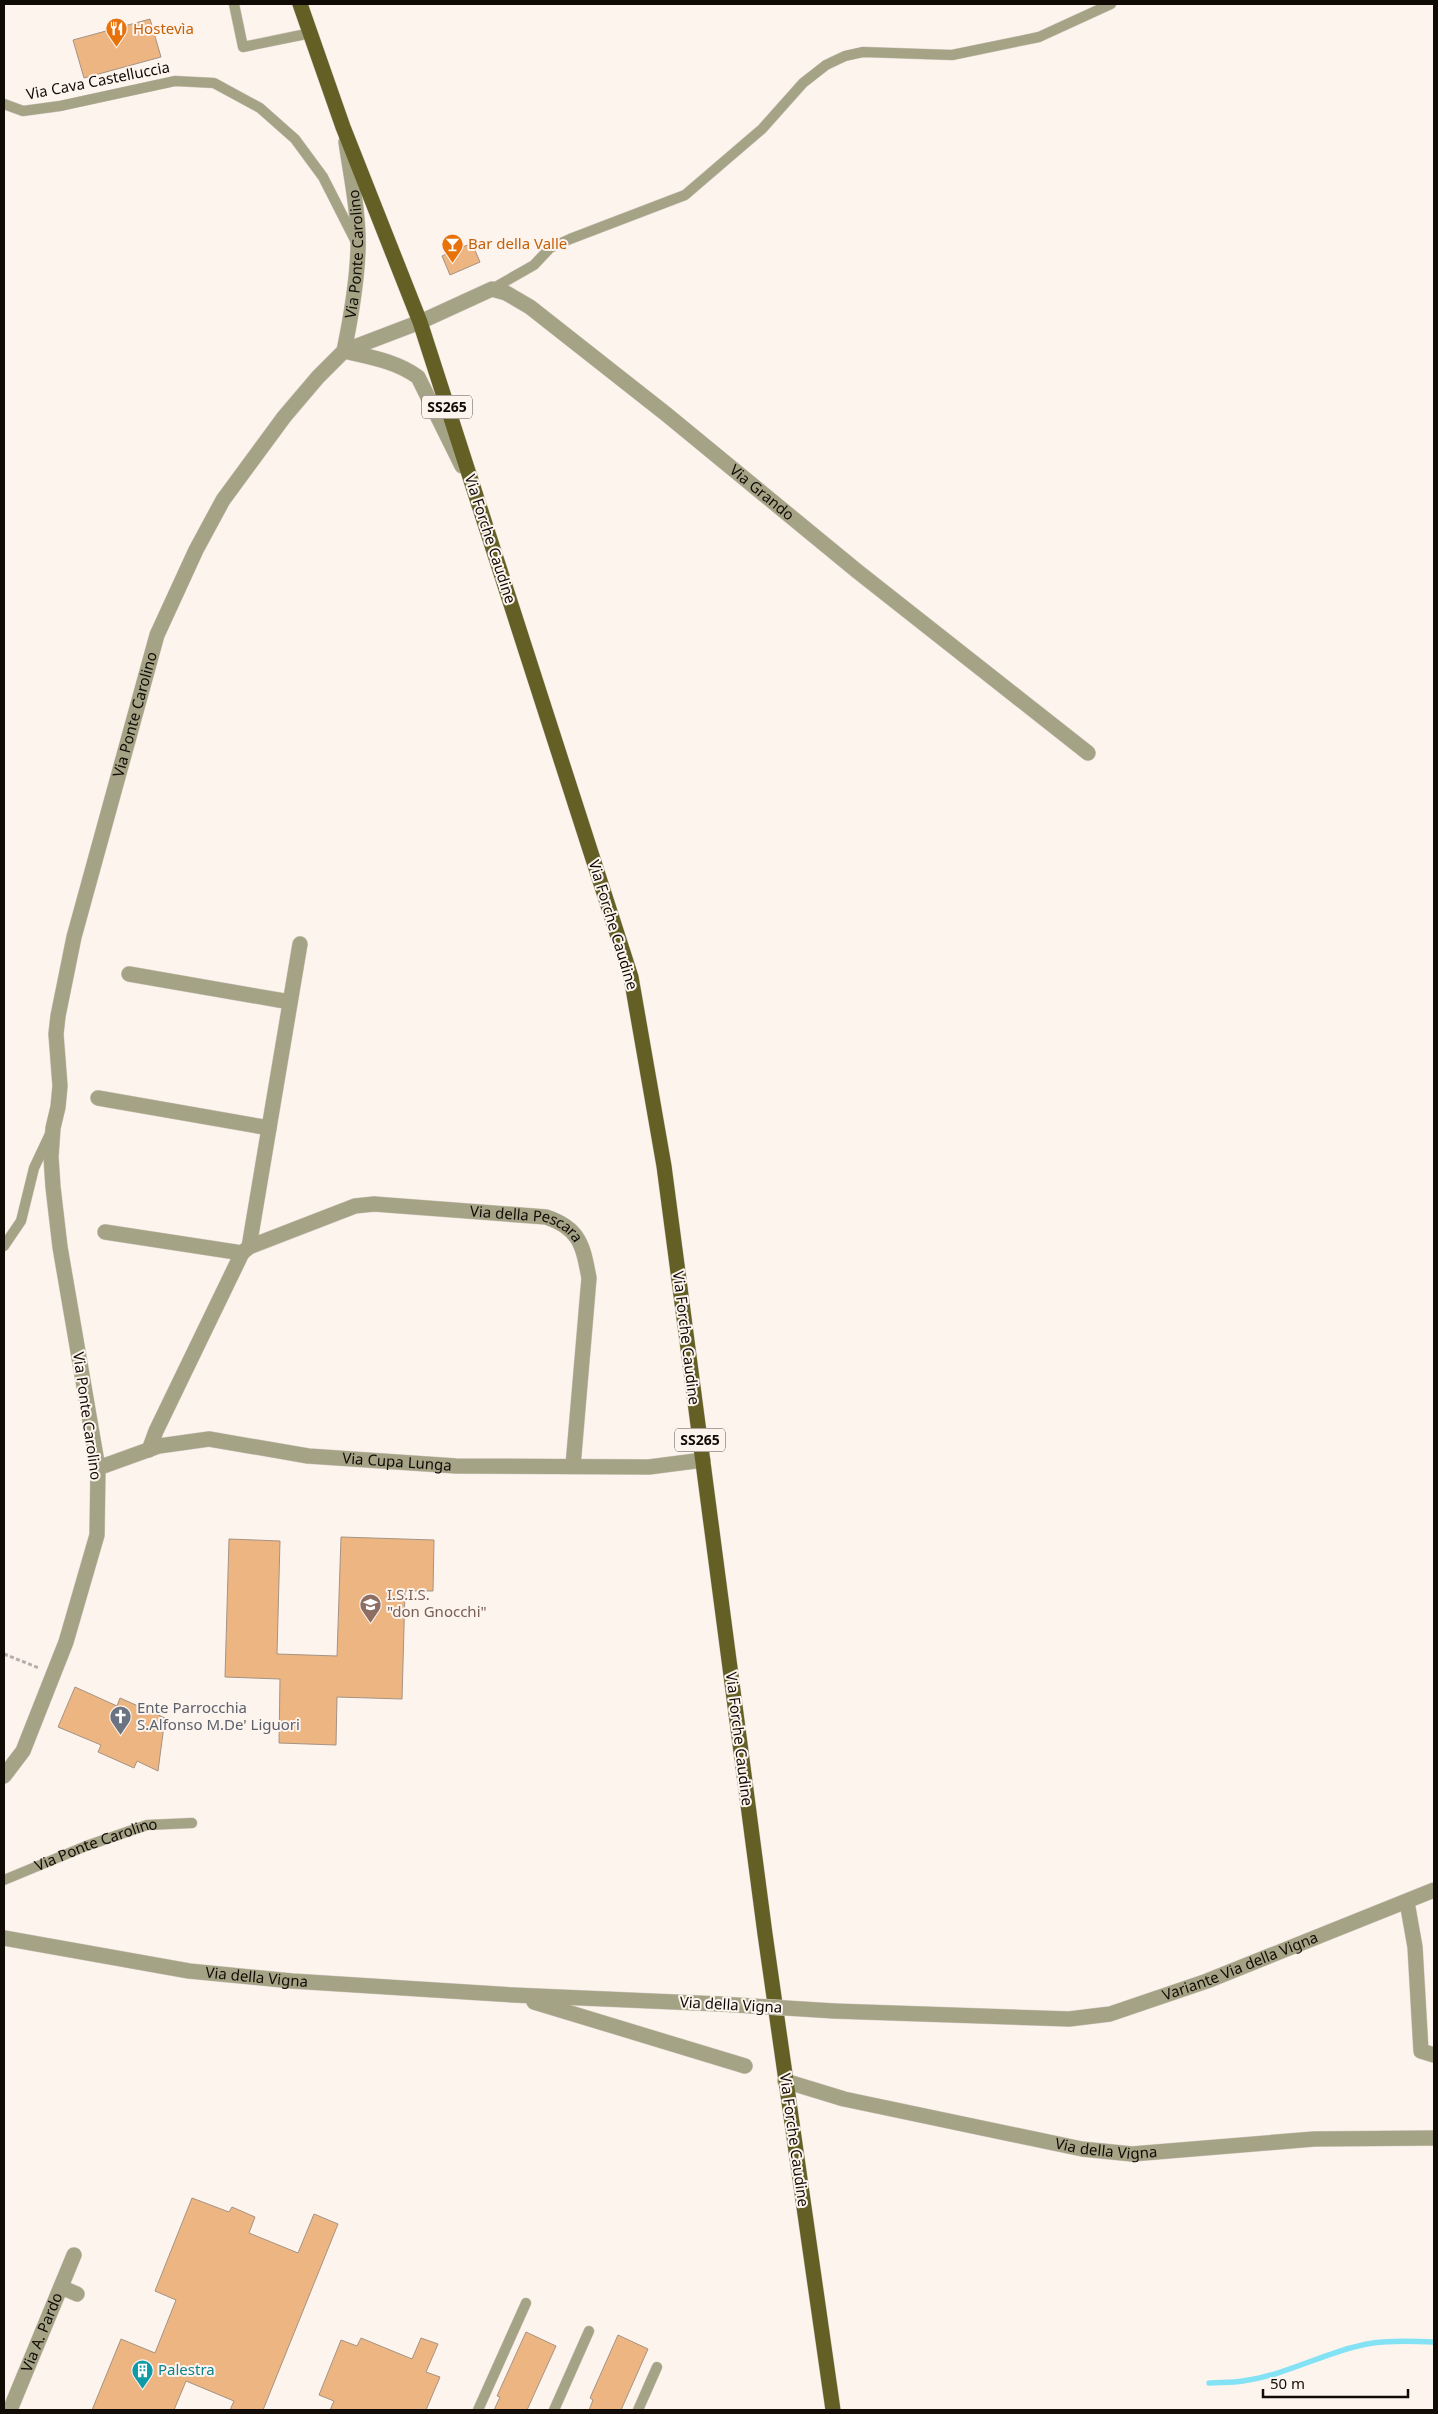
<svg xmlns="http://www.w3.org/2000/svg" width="1438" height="2414" font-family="'Noto Sans',sans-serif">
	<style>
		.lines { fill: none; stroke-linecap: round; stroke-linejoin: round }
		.stream { stroke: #84e2f5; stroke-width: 5.5 }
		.building { fill: #edb582; stroke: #a59383 }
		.lane-casing { stroke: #d7cfc9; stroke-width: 11 }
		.street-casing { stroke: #d7cfc9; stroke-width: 16 }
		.primary-casing { stroke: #d7cfc9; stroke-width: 16 }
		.path { stroke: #b6aea8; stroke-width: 3; stroke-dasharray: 4 2.5; stroke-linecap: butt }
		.lane { stroke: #a5a385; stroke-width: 10 }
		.street { stroke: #a5a385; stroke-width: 15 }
		.primary { stroke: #645f24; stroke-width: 15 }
		.street-bridge-casing { stroke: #d7cfc9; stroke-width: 16; stroke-linecap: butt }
		.street-bridge { stroke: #a5a385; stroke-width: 15 }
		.labels { text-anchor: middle; stroke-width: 4; stroke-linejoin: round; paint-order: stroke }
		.shield { fill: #fdf4ee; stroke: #58514c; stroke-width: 1 }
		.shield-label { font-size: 14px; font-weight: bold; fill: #110b06 }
		.food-label { font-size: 15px; fill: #c56008; stroke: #fdf4ee; text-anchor: start }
		.street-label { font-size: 15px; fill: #110b06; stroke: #fdf4ee }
		.education-label { font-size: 15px; fill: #785e54; stroke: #fdf4ee; text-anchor: start }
		.worship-label { font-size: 15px; fill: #5b616d; stroke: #fdf4ee; text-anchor: start }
		.culture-label { font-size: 15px; fill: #0d838f; stroke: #fdf4ee; text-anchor: start }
	</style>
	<rect width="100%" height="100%" fill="#fdf4ee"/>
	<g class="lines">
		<!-- stream -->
		<path class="stream" d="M1209,2383C1220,2382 1232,2383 1243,2381C1288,2375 1328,2350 1373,2343C1393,2340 1414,2341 1434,2342"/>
	</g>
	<!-- building -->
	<path class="building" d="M150,19L161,57L84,78L73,40Z
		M472,243L480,262L450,275L442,256Z
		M341,1537L434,1540L433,1591H405L402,1699L337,1697L336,1745L279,1743L280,1679L225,1677L229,1539L280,1541L277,1654L337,1656Z
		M75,1687L117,1706L120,1698L165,1718L158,1771L137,1761L134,1768L98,1752L101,1745L58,1727Z
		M192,2198L229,2212L232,2207L255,2217L249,2233L298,2253L314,2214L338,2224L263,2410H230L234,2401L186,2381L174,2410H92L121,2339L155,2353L176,2300L155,2291Z
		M526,2332L556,2346L527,2410H494L500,2397L497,2396Z
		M618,2335L648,2349L621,2410H589L593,2400L590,2398Z
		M361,2338L412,2359L421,2338L438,2344L426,2372L440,2377L426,2410H330L334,2401L319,2395L341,2340L357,2346Z"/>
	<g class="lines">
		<defs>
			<g id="lane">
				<path d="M234,4L243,47L311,33"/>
				<path d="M4,104L23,111L60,106L175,81L214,83L260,108L295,139L323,177L356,242"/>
				<path d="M492,289L534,265L550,248L570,239L685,195L762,129L803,83L826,65L845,56L863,52L952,55L1039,37L1111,4"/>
				<path d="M4,1246L21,1221L34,1168L50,1134"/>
				<path id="s1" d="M4,1880L86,1846L147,1825L192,1823"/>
				<path d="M478,2410L526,2303"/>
				<path d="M554,2410L589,2331"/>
				<path d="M638,2410L657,2367"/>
			</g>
			<g id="street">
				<path id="s2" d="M344,351C351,317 357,284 358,249C359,213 351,177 346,142"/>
				<path d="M344,351C370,357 396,361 418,377L462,466"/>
				<path d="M129,974L290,1002"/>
				<path d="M98,1098L269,1128"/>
				<path d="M105,1232L242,1253"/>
				<path d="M249,1247L300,944"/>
				<path id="s3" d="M149,1450L156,1431L242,1253L249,1247L355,1206L374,1204L546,1217C580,1228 583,1246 589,1278L573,1466"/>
				<path id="s4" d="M98,1468L159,1446L209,1439L308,1456L456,1466L649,1467L703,1460"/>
				<path id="s5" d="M4,1776L23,1751L66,1642L97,1535L98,1468L60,1247L53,1187L51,1157L53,1128L58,1107L60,1086L56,1034L58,1016L74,937L157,635L196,550L223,500L284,417L318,377L344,351L420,322L492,289L506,293L530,307L666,414L857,571L1088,753"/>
				<path d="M1407,1902L1415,1947L1421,2051L1434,2055"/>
				<path id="s6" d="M4,1938L189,1971L292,1981L513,1995L720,2004"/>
				<path d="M534,2002L745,2066"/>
				<path id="s7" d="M834,2011L1069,2019L1110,2014L1207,1981L1434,1890"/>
				<path id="s8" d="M785,2081L844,2099L1082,2149L1132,2154L1314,2139L1434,2138"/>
				<path d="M61,2287L77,2294"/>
				<path id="s9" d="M10,2410L74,2255"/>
			</g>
			<path id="primary" d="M300,4L343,127L420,322L631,977L664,1166L765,1934L833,2410"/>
		</defs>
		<!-- lane casing -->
		<use href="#lane" class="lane-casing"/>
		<!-- street casing -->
		<use href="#street" class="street-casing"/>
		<!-- primary casing -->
		<use href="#primary" class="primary-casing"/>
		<!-- path -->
		<path class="path" d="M4,1654L39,1668"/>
		<!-- lane -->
		<use href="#lane" class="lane"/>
		<!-- street -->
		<use href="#street" class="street"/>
		<!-- primary -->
		<use href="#primary" class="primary"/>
		<defs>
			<path id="street-bridge" d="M720,2004L834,2011"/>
		</defs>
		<!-- street-bridge casing -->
		<use href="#street-bridge" class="street-bridge-casing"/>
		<!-- street-bridge -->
		<use href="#street-bridge" class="street-bridge"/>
	</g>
	<!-- icons -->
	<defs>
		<symbol id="restaurant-pin" viewBox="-11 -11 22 30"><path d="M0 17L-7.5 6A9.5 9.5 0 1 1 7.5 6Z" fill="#e8710a" stroke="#fdf4ee"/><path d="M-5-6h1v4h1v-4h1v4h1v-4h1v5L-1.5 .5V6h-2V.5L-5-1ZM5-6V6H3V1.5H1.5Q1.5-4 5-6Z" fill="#fff"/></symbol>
		<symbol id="bar-pin" viewBox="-11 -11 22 30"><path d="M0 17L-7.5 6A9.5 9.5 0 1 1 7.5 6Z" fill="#e8710a" stroke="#fdf4ee"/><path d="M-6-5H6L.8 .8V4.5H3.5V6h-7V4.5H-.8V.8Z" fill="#fff"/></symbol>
		<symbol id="school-pin" viewBox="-11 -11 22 30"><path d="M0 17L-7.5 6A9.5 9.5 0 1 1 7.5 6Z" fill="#8d6e63" stroke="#fdf4ee"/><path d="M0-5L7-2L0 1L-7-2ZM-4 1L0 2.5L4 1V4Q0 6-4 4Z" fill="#fff"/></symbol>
		<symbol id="church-pin" viewBox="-11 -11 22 30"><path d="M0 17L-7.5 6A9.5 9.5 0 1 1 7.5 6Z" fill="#6b7280" stroke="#fdf4ee"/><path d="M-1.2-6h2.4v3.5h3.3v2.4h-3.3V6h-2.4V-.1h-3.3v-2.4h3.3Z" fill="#fff"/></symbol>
		<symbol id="building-pin" viewBox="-11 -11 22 30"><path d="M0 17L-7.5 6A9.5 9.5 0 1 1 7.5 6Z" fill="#0f9aa8" stroke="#fdf4ee"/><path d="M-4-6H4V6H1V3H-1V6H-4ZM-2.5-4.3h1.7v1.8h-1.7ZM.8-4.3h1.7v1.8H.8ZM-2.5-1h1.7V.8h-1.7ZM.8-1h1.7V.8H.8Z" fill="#fff"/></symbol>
	</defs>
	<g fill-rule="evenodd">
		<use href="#restaurant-pin" x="104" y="16" width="25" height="34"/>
		<use href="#bar-pin" x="440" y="232" width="25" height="34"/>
		<use href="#school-pin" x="358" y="1592" width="25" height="34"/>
		<use href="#church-pin" x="108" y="1704" width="25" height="34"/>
		<use href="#building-pin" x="130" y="2358" width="25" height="34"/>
	</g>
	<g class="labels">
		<!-- shield labels -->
		<g class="shield">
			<rect x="422" y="395.5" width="50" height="23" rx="4"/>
			<rect x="675" y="1428.5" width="50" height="23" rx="4"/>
		</g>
		<g class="shield-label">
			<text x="447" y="412">SS265</text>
			<text x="700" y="1445">SS265</text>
		</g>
		<!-- food labels -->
		<g class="food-label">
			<text x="133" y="34">Hostevìa</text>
			<text x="468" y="249">Bar della Valle</text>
		</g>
		<!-- street labels -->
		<g class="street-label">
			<text transform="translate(98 81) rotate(-11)" y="5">Via Cava Castelluccia</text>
			<text dy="5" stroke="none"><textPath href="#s2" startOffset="98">Via Ponte Carolino</textPath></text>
			<text dy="5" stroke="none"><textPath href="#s5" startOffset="2020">Via Grando</textPath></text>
			<text transform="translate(490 539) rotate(72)" y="5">Via Forche Caudine</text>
			<text dy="5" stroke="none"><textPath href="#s5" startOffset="1095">Via Ponte Carolino</textPath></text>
			<text transform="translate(613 925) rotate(73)" y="5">Via Forche Caudine</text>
			<text dy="5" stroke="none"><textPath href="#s3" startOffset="515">Via della Pescara</textPath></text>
			<text transform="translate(686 1338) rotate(83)" y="5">Via Forche Caudine</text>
			<text transform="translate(87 1416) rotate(82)" y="5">Via Ponte Carolino</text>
			<text dy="5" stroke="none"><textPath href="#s4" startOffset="305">Via Cupa Lunga</textPath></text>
			<text transform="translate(739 1739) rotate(83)" y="5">Via Forche Caudine</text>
			<text dy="5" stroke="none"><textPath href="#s1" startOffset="99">Via Ponte Carolino</textPath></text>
			<text dy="5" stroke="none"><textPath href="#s7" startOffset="415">Variante Via della Vigna</textPath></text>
			<text dy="5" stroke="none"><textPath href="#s6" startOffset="256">Via della Vigna</textPath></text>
			<text transform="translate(731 2005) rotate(3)" y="5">Via della Vigna</text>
			<text transform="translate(794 2140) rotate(82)" y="5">Via Forche Caudine</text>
			<text dy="5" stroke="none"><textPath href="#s8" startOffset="329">Via della Vigna</textPath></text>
			<text dy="5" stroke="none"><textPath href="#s9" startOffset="84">Via A. Pardo</textPath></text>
		</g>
		<!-- education labels -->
		<g class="education-label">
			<text x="387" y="1600">I.S.I.S.<tspan x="387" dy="17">"don Gnocchi"</tspan></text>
		</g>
		<!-- worship labels -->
		<g class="worship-label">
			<text x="137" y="1713">Ente Parrocchia<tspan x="137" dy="17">S.Alfonso M.De' Liguori</tspan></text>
		</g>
		<!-- culture labels -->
		<g class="culture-label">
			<text x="158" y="2375">Palestra</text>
		</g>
	</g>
	<!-- border -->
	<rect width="1438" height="2414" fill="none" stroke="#110b06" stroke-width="10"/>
	<!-- scale -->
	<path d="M1263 2389v8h145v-8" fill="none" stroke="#110b06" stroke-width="2.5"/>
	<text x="1270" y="2389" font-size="15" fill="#110b06" stroke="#fdf4ee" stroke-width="4" paint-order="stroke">50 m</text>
</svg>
